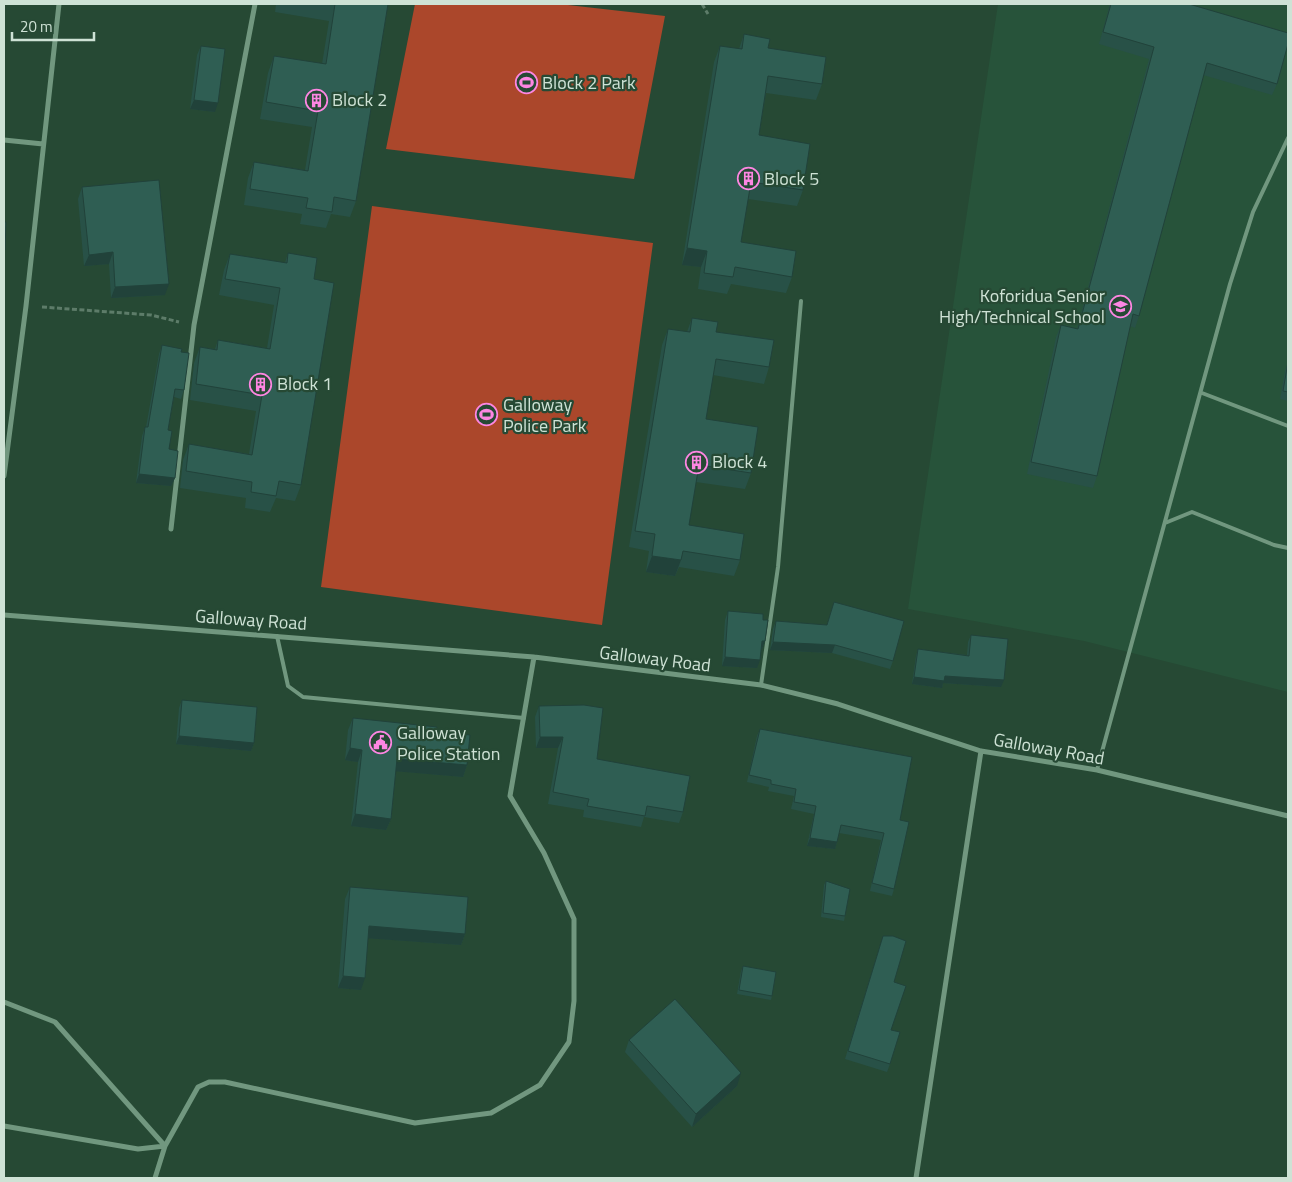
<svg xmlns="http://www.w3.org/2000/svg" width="1292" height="1182" font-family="'Titillium Web',sans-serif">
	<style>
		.built { fill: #27533a }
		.green { fill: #ab472b }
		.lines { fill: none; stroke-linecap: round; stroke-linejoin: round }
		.path { stroke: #5d7c69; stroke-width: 3; stroke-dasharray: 5 2.5; stroke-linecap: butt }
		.lane { stroke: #71977f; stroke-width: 4 }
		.street { stroke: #71977f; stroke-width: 5 }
		.wall { fill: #285147 }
		.shaded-wall { fill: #21423a }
		.building { fill: #2f5e53; stroke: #21423a }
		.labels { text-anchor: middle; stroke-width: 4.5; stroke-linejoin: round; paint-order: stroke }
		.poi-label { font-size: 18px; fill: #cee2d5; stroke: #264934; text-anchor: start }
		.street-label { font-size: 18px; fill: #cee2d5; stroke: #264934 }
	</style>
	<rect width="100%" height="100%" fill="#264934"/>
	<!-- built -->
	<path class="built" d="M998,4H1288V692L1084,641L908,609Z"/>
	<!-- green -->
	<path class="green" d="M415,4H559L665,16L634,179L386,149Z
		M372,206L653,243L602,625L321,587Z"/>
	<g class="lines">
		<!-- path -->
		<path class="path" d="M702,4L708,14
			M42,307L151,315L179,322"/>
		<!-- lane -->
		<path class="lane" d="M1202,393L1288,426
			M1165,523L1192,512L1274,545L1288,548
			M277,636L288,686L303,697L524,718
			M761,685L778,567L801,301
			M1097,770L1230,284L1253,212L1288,138"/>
		<!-- street -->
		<path class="street" d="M4,140L43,144
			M4,476L26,306L59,4
			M171,529L194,325L255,4
			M4,615L534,657L761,685L838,704L981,751L1097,770L1288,816
			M4,1002L55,1022L165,1146L155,1178
			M4,1126L138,1149L165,1146L198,1087L209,1082H225L415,1123L491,1113L540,1085L569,1042L574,1001V919L544,853L510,796L534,657
			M916,1178L981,751"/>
	</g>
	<!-- wall -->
	<path class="wall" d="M276,4H388L356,201L350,217L331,214L326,228L300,224L302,214L244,205L248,178L254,162L305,170L312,127L260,119L268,73L274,56L322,64L329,21L275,12Z
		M1110,4H1189L1277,84L1272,95L1203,75L1139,316L1135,328L1130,326L1097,476L1093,488L1027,474L1056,337L1061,325L1077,329L1149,59L1099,44Z
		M744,34L768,48L822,84L816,100L766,93L759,135L803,190L797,206L748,199L741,242L792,277L786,293L731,284L727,294L698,289L701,267L682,265L714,62L720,46L739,49Z
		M201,46L215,112L190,109L197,55Z
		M82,187L165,295L111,298L109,264L84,266L78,199Z
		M288,253L314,279L301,485L295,501L276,498L270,512L245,508L246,498L180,488L183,460L189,444L249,454L256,411L190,400L194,363L200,347L215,349L218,340L267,348L274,305L219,295L224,270L230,254L285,263Z
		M692,318L716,332L769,367L764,384L713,375L706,419L751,473L745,489L696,482L689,525L740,560L734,576L679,567L675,576L646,572L649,551L629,547L662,345L668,329L687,332Z
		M162,345L181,352L184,390L181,399L174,397L168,430L169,449L175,478L171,486L136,483L142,436L145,427H146L159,354Z
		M1288,362V401L1280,399L1285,371Z
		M834,602L893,661L890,669L832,653L770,650L773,629L776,621L827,625Z
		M728,611L763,620L765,641L762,649H761L757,668L722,666L725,620Z
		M971,635L1001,687L943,683L942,688L912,684L916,656L918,649L967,655L968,642Z
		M182,700L254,743L251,751L176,744L179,708Z
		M539,706L597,759L683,812L679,823L644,817L641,827L583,817L584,810L548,804L558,748H536L535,717Z
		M353,718L436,731L467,765L463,777L396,771L391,819L386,830L351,826L358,762L345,760L348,730Z
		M760,729L900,820L894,889L892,896L870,891L881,840L839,833L837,842L835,849L807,846L814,814L791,809L794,796L768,791L769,787L747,782L757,736Z
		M826,881L845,916L844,921L821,917L824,885Z
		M350,887L465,934L461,945L368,938L361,990L338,988L345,899Z
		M883,936L894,982L890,1064L887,1072L845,1059Z
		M743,966L772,996L771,1000L737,994L741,971Z
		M629,1040L737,1086L692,1127L625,1052Z"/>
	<!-- shaded-wall -->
	<path class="shaded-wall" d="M194,100L218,103L215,112L190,109Z
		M687,248L707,251L701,267L682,265Z
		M113,252L109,264L84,266L89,255Z
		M169,284L165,295L111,298L115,287Z
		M139,474L175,478L171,486L136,483Z
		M652,556L681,560L675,576L646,572Z
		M762,641H765L762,649H759Z
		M773,642L835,645L832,653L770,650Z
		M725,657L760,660L757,668L722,666Z
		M945,676L1004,680L1001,687L943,683L942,688L912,684L914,677Z
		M179,736L254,743L251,751L176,744Z
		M540,737H563L558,748H536Z
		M350,748L362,750L358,762L345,760Z
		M397,759L467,765L463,777L393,771Z
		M355,814L391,819L386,830L351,826Z
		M810,838L837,842L835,849L807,846Z
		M369,926L465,934L461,945L365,938Z
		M343,976L365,978L361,990L338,988Z
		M741,1073L737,1086L692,1127L696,1114Z"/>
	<!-- building -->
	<path class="building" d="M332,4H388L356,201L334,197L332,212L306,208L308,198L250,189L254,162L308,171L318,111L266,102L274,56L326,64L335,4Z
		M1111,4H1189L1288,33V44L1277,84L1207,63L1139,316L1133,314L1097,476L1031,462L1061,325L1078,329L1154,47L1103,32Z
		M744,34L770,39L768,48L826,57L822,84L768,76L759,135L810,144L803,190L751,182L741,242L796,251L792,277L735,267L733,277L704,273L707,251L687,248L720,46L742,49Z
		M201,46L225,49L218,103L194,100Z
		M159,180L169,284L115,287L113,252L89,255L82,187Z
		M4,222H6L5,250H4Z
		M288,253L317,258L314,279L334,283L301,485L279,481L276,496L251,492L252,482L186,471L189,444L252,455L262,395L196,384L200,347L217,350L218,340L270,349L280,288L225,279L230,254L287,263Z
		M692,318L718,322L716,332L774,340L769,367L716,359L706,419L758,427L751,473L699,465L689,525L744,534L740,560L683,551L681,560L652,556L655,534L635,531L668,329L690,332Z
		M162,345L182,349L181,352L189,353L184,390L175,389L168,430L172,431L169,449L178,451L175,478L139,474L145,427H148Z
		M1288,362V392L1283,391Z
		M834,602L904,621L893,661L835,645L773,642L776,621L827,625Z
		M728,611L763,614V620H768L765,641H762L760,660L725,657Z
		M971,635L1008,639L1004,680L945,676L944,681L914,677L918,649L969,656Z
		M182,700L257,707L254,743L179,736Z
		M584,705L603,708L597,759L690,776L683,812L647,806L645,816L587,806L589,799L553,792L563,737H540L539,706Z
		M353,718L437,727L436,731L470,735L467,765L397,759L391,819L355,814L362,750L350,748Z
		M760,729L912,757L900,820L909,822L894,889L872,883L884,833L841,825L837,842L810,838L816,806L794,802L796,789L771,784V780L749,775Z
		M826,881L850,889L845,916L823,913Z
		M350,887L468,897L465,934L369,926L365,978L343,976Z
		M883,936H893L906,941L894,982L906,986L891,1030L900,1032L890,1064L848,1051Z
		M743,966L776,972L772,996L739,990Z
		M675,999L741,1073L696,1114L629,1040Z"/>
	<!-- icons -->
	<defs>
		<symbol id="stadium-ring" viewBox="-11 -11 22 22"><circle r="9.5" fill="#264934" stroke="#fd86e2" stroke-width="1.5"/><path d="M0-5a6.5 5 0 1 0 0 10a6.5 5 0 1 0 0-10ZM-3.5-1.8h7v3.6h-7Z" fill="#fd86e2"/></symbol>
		<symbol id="building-ring" viewBox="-11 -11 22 22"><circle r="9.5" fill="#264934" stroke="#fd86e2" stroke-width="1.5"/><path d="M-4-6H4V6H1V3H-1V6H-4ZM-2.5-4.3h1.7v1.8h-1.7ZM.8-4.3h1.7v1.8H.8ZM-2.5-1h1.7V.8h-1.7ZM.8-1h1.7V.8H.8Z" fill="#fd86e2"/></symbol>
		<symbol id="school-ring" viewBox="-11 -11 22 22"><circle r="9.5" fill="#264934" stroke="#fd86e2" stroke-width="1.5"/><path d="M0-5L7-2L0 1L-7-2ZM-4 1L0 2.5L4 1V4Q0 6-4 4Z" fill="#fd86e2"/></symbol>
		<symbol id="civic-ring" viewBox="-11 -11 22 22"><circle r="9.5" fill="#264934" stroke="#fd86e2" stroke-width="1.5"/><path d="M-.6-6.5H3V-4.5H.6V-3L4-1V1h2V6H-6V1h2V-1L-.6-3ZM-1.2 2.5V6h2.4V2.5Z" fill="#fd86e2"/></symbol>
	</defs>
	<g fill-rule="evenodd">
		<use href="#stadium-ring" x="514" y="70" width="25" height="25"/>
		<use href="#building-ring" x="304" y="88" width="25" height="25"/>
		<use href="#building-ring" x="736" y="166" width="25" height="25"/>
		<use href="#school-ring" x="1108" y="294" width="25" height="25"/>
		<use href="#building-ring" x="248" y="372" width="25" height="25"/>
		<use href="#stadium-ring" x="474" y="402" width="25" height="25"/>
		<use href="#building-ring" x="684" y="450" width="25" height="25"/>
		<use href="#civic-ring" x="368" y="730" width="25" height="25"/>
	</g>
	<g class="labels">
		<!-- poi labels -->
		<g class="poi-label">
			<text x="542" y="89">Block 2 Park</text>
			<text x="332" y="106">Block 2</text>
			<text x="764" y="185">Block 5</text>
			<text x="1105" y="302" text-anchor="end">Koforidua Senior<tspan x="1105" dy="21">High/Technical School</tspan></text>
			<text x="277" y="390">Block 1</text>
			<text x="503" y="411">Galloway<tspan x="503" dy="21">Police Park</tspan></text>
			<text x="712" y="468">Block 4</text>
			<text x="397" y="739">Galloway<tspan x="397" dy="21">Police Station</tspan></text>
		</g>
		<!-- street labels -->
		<g class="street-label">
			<text transform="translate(251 620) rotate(4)" y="6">Galloway Road</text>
			<text transform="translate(655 659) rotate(7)" y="6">Galloway Road</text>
			<text transform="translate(1049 749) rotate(10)" y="6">Galloway Road</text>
		</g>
	</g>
	<!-- border -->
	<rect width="1292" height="1182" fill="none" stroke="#cee2d5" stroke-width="10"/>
	<!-- scale -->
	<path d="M12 32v8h82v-8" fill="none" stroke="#cee2d5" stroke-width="2.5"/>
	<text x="20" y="32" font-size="15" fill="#cee2d5" stroke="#264934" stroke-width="4" paint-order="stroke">20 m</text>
</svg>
